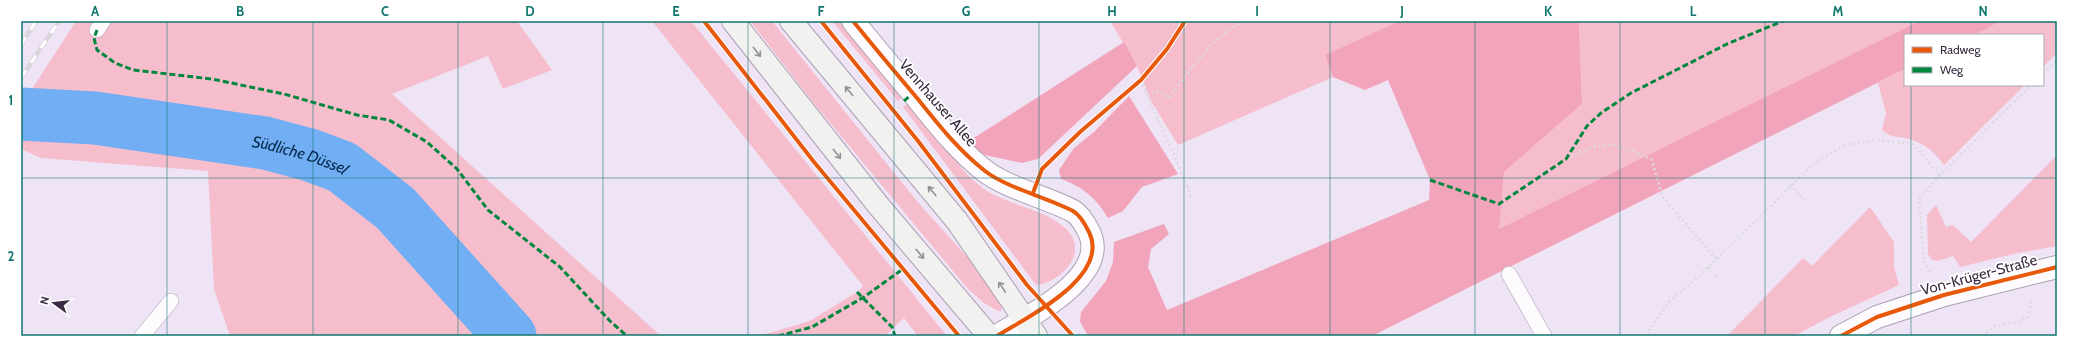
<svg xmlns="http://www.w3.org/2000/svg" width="2078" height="357" font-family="Cabin,sans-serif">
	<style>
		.green { fill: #f6becd }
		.forest { fill: #f2a4ba }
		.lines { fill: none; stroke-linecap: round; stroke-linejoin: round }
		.river { stroke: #71aef4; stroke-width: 53 }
		.lane-casing { stroke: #aba0b2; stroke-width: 16 }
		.street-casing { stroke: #aba0b2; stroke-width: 24 }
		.secondary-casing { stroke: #aba0b2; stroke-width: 24 }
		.path { stroke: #dcd9df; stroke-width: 2.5; stroke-dasharray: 2 3; stroke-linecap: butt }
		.lane { stroke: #fdfbfe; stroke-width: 15 }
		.street { stroke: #fdfbfe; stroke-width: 22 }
		.secondary { stroke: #f1f1ef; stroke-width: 22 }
		.rail-casing { stroke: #dad5dc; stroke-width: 4.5 }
		.rail { stroke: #fff; stroke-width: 3; stroke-dasharray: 9; stroke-linecap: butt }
		.quiet { stroke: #00873e; stroke-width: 3; stroke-dasharray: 6 3; stroke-linecap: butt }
		.cycleway-casing { stroke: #fff; stroke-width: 6 }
		.cycleway { stroke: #e8590c; stroke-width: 4 }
		.oneway { stroke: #968f99 }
		.grid { fill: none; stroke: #0f766e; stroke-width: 1; stroke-opacity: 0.55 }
		.labels { text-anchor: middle; stroke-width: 3.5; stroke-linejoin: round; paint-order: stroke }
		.street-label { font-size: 15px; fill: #3a2d43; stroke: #fff }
		.water-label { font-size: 16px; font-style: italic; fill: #072c50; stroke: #fff }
		.neatline { fill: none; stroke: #0f766e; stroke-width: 1.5 }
		.grid-label { font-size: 13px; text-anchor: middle; font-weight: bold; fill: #0f766e }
	</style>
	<rect width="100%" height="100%" fill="#efe3f6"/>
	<!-- green -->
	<path class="green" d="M76,21H517L552,70L503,89L488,56L392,94L661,336H230L214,289L208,171L41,158L21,149V106Z
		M652,21H691L947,336H918L904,318L885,336H759L810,321L857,292L863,286Z
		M750,21H772L916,200L976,267L1002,305L1001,311H998L984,303L968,289L816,106Z
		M832,21H841L901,98L898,101Z
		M1110,21H1399L1325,55L1333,77L1178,145L1151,101L1137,66Z
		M1579,21H1919L1498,230L1504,172L1582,104Z
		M2001,21H2057V53L2043,67V35H1974Z
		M1905,69V85H2025L1944,165C1934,151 1923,142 1905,138C1894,136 1891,138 1882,130L1886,113L1878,83Z
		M907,104C919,117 930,130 941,143C954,159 965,174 980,186C1005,206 1050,209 1069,232C1088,255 1059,283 1036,285L903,107Z
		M2057,155V246L2018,253L1960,267L1953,256L1938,261L1932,260L1928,254L1927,215L1936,205L1946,227L1953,225L1971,242Z
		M1870,207L1894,242V267L1899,285L1830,317L1794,336H1727L1803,258L1812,266Z"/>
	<!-- forest -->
	<path class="forest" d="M1399,21H1579L1582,104L1504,172L1499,229L1919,21H2001L1974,35H1905V69L1372,336H1088L1080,322L1081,312L1106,281L1113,262L1114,242L1164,224L1169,234L1151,249L1148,267L1167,310L1429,200L1430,180L1388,80L1365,90L1333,77L1325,55Z
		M1124,42L1137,66L1038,159L1022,163L985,155L966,143Z
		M1129,96L1178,174L1142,187L1123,211L1108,218C1096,198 1083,187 1061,179L1059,170L1074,148L1094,132Z"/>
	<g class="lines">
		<!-- river -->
		<path class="river" id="s1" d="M21,114L95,118L265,143L310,155L342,167L395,208L510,336"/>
		<defs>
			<path id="lane" d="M97,30L103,21
				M1509,274L1544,336
				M142,336L171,301"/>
			<path id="street" d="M853,21C874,47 895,72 917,98C938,124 958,150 985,171C1007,188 1046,197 1073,211C1080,215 1085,224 1089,232C1111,277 1027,317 997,336
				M1841,336L1877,317L1944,295L2057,267"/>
			<path id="secondary" d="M733,21L878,205L989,336
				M791,21L957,221L1036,336"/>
		</defs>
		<!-- lane casing -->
		<use href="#lane" class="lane-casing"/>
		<!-- street casing -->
		<use href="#street" class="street-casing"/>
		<!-- secondary casing -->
		<use href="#secondary" class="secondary-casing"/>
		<!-- path -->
		<path class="path" d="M2043,73L2057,60
			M1141,80C1157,121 1178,159 1192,200
			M1147,94L1158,91L1169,98C1191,69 1211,37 1244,21
			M1566,159C1606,139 1612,141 1652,160L1662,196L1716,259
			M1790,185L1806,201
			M1708,267L1716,276
			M1930,272L1924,261L1919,199L1940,175L2031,85
			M1648,336L1649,330L1669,302L1699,276L1817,161L1845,145L1877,140L1913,144L1940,175
			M1982,336L1995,326L2019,322L2028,317L2032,301"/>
		<!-- lane -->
		<use href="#lane" class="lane"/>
		<!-- street -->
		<use href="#street" class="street"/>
		<!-- secondary -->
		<use href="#secondary" class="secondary"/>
		<defs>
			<path id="rail" d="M21,45L36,21
				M21,78L59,21"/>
		</defs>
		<!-- rail casing -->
		<use href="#rail" class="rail-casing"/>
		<!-- rail -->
		<use href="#rail" class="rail"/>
		<!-- quiet -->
		<path class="quiet" d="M97,30L94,38L97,50L115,63L133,70L212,79L284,94L357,115L389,120L427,142L457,169L488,210L560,267L610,321L627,336
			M904,101L913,93
			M1430,180L1499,204L1566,159L1587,126L1601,113L1631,93L1727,44L1783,21
			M857,292L892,327L895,336
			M778,336L812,327L864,297L903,269"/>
		<defs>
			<path id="cycleway" d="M704,21L814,162L959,336
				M821,21L918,141L1027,285L1073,336
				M853,21C874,47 895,72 917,98C938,124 958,150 985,171C1007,188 1046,197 1073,211C1080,215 1085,224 1089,232C1111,277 1027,317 997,336
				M1033,193L1042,169L1080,132L1141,80L1167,49L1185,21
				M1841,336L1877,317L1944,295L2057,267"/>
		</defs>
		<!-- cycleway casing -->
		<use href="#cycleway" class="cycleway-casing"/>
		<!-- cycleway -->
		<use href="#cycleway" class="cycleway"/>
	</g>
	<!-- one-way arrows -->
	<defs><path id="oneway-shaft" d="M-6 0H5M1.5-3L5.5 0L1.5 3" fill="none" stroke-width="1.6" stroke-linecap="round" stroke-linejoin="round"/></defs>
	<g class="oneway">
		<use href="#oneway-shaft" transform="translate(757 52) rotate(52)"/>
		<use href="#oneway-shaft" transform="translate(849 91) rotate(-130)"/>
		<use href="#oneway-shaft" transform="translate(837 154) rotate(52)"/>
		<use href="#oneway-shaft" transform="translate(932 191) rotate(-130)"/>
		<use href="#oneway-shaft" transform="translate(920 254) rotate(50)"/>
		<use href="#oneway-shaft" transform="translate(1002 287) rotate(-124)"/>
	</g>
	<!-- grid -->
	<path class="grid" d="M167,21V336M313,21V336M458,21V336M603,21V336M748,21V336M894,21V336M1039,21V336M1184,21V336M1330,21V336M1475,21V336M1620,21V336M1765,21V336M1911,21V35M1911,85V336M21,178H2057"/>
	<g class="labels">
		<!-- street labels -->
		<g class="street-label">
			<text transform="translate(938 103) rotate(49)" y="5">Vennhauser Allee</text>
			<text transform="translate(1979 275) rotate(-15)" y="5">Von-Krüger-Straße</text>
		</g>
		<!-- water labels -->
		<g class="water-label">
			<text dy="6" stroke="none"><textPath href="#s1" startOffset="283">Südliche Düssel</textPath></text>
		</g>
	</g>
	<!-- border -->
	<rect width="2078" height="357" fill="none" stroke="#ffffff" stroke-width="44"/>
	<!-- legend -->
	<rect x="1904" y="34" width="140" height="52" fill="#ffffff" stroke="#b0abb4"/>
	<rect x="1912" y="47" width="20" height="6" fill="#e8590c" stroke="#b0abb4"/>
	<text x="1940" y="54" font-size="12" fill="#3a2d43">Radweg</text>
	<rect x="1912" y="67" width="20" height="6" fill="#00873e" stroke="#b0abb4"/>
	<text x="1940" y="74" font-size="12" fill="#3a2d43">Weg</text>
	<!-- north arrow -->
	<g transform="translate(54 303) rotate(285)" stroke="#ffffff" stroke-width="3" paint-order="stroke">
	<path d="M0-3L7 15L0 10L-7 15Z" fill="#3a2d43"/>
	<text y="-6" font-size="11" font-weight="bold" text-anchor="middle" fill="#3a2d43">N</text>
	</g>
	<rect x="22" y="22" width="2034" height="313" class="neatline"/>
	<g class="grid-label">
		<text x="95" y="16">A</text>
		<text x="240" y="16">B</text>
		<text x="385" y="16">C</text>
		<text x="530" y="16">D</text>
		<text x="676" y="16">E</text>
		<text x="821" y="16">F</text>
		<text x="966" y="16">G</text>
		<text x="1112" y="16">H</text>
		<text x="1257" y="16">I</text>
		<text x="1402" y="16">J</text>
		<text x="1548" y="16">K</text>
		<text x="1693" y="16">L</text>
		<text x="1838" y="16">M</text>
		<text x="1983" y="16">N</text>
		<text x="11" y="105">1</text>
		<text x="11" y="261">2</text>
	</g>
</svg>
